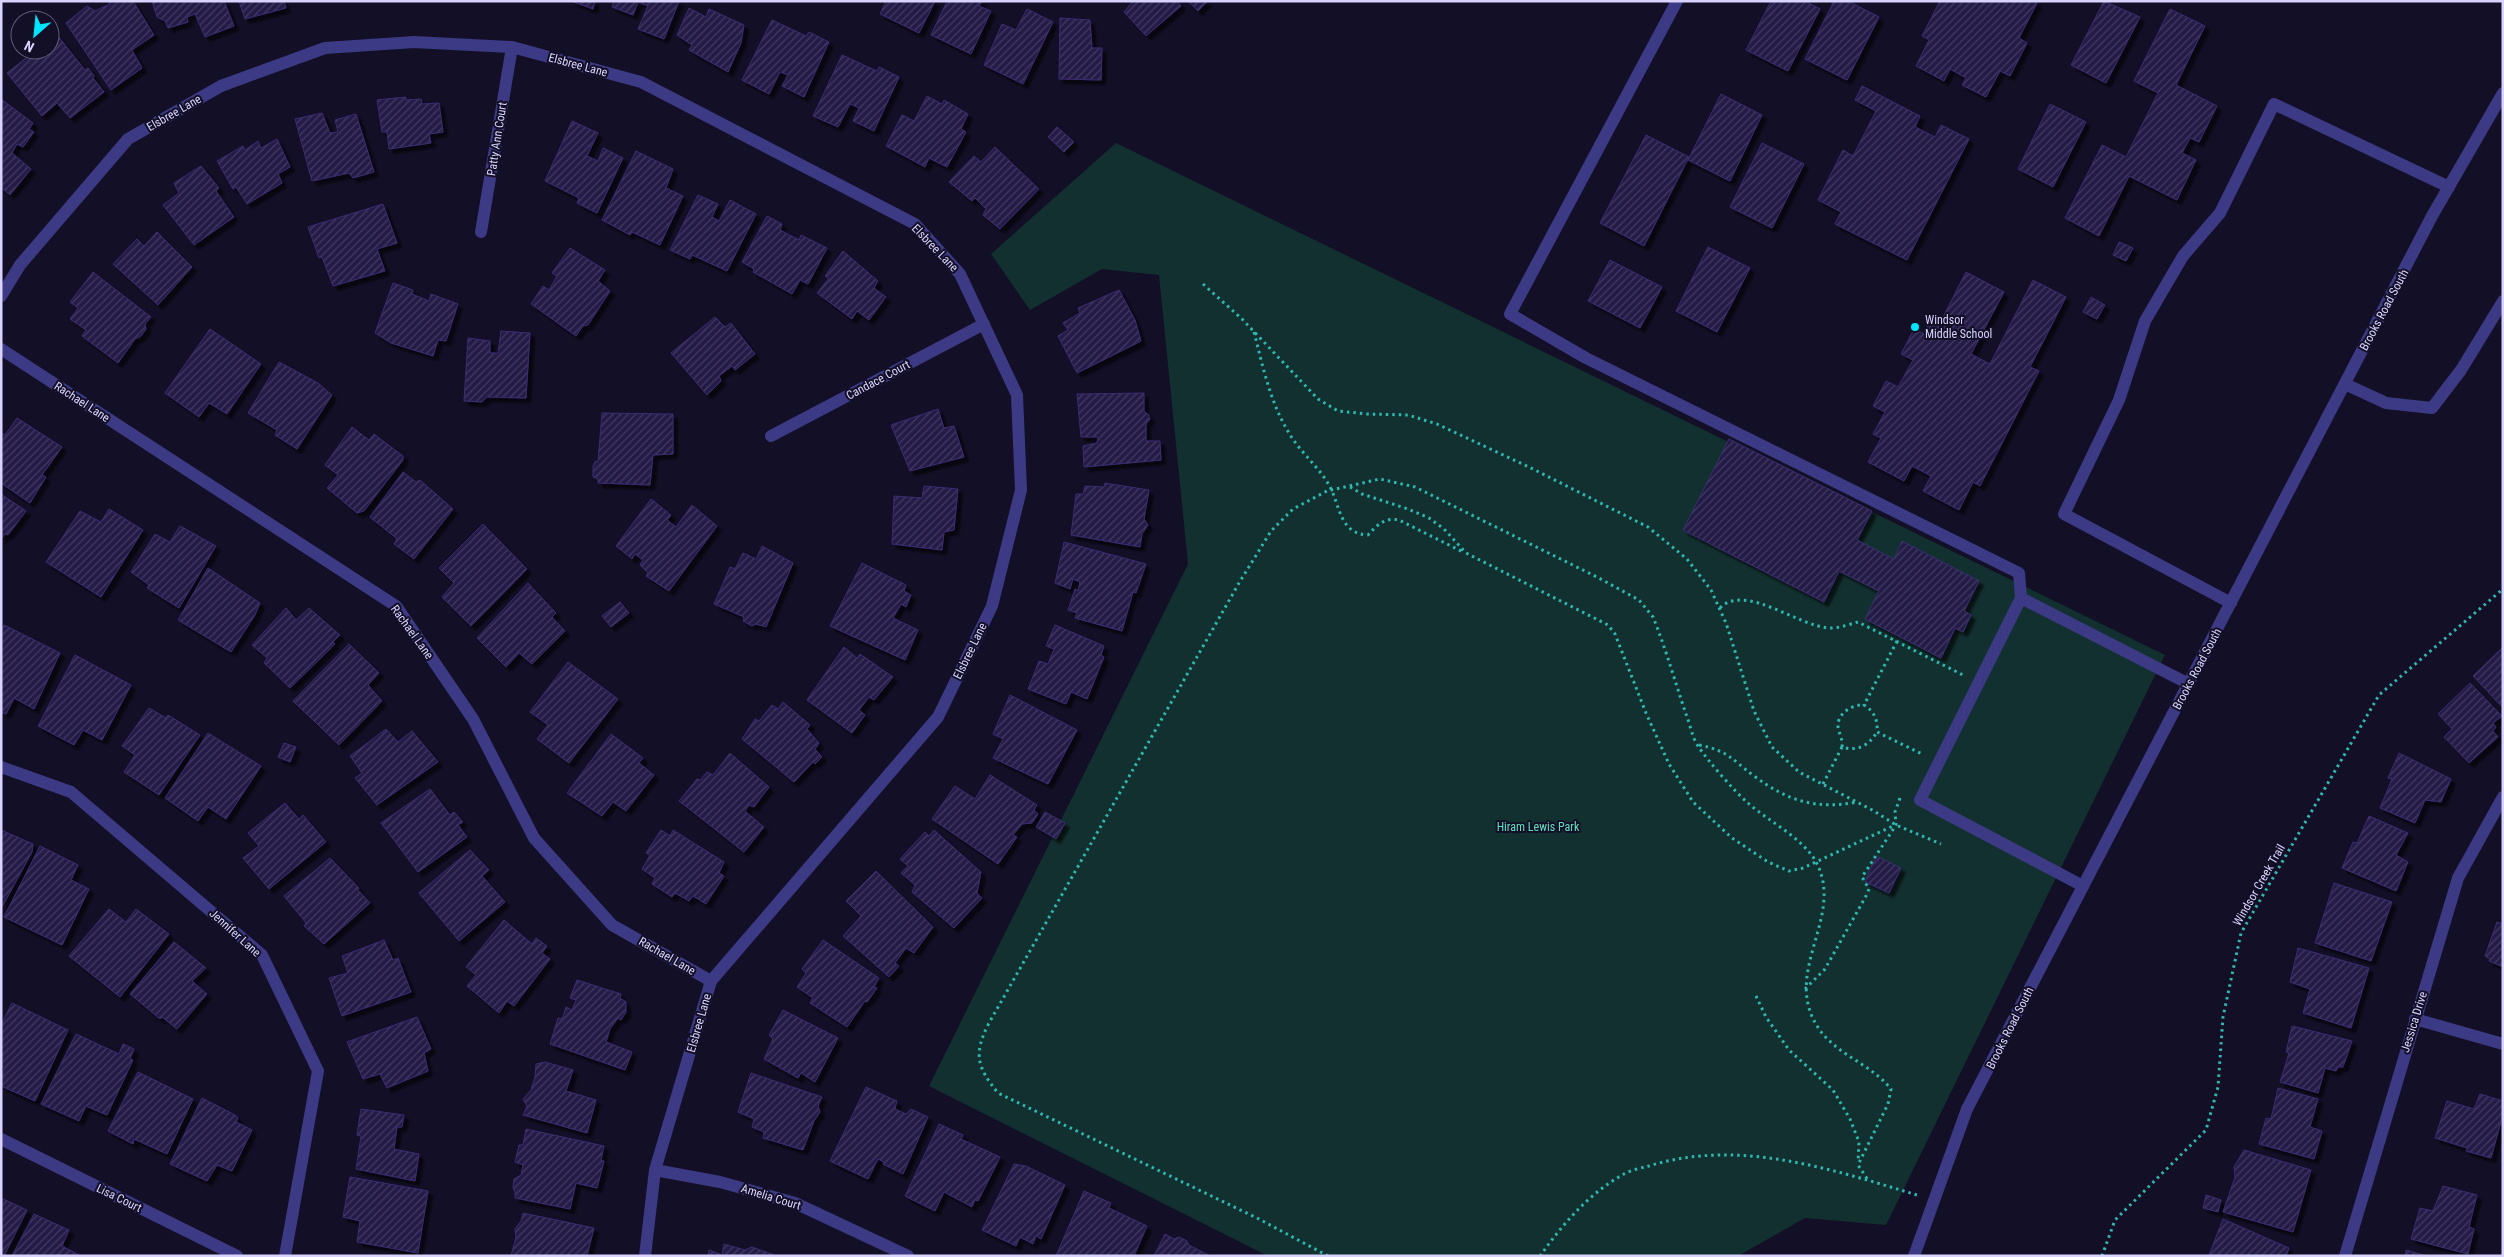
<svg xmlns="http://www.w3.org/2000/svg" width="2504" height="1257" font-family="'Roboto Condensed',sans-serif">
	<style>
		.green { fill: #12302f }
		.building { fill: url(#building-hatch); stroke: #3b2d73; filter: url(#shadow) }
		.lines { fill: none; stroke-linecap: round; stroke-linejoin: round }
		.path { stroke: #2fb8b0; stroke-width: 3; stroke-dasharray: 2.5 4; stroke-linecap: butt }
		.service { stroke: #3d3a85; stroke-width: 12 }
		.minor { stroke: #3d3a85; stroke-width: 12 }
		.tertiary { stroke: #3d3a85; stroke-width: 12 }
		.poi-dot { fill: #00e5ff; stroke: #130f26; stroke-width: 2 }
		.labels { text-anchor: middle; stroke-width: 4; stroke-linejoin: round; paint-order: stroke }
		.street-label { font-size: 12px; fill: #d9d4ff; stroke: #130f26 }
		.poi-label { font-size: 12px; fill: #d9d4ff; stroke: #130f26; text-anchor: start }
		.park-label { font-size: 12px; fill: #5fe0c0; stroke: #130f26 }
	</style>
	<defs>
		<pattern id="building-hatch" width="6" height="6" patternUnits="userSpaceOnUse" patternTransform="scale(1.25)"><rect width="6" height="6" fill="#241b47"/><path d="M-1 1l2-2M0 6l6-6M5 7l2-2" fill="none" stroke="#433b63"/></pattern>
		<filter id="shadow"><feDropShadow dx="4.5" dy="4.5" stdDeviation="1" flood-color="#0009"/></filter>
	</defs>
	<rect width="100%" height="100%" fill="#130f26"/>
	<!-- green -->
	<path class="green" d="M1116,143L2165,655L1886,1225L1805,1218L1738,1256H1268L929,1086L1188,564L1159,275L1102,269L1030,310L991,254Z"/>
	<!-- building -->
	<path class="building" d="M108,1H133L154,35L132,50L142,68L111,90L66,23L87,6L95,11L110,4Z
		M152,1H224L234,26L205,37L195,14L187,17L188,22L168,28L165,21L157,17Z
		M239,1H284L286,8L245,19Z
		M571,1H595L593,9Z
		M614,1H679L664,39L638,29L648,6L638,2L633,15L612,7Z
		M886,1H935L919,33L880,14Z
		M947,1H982L979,6L991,11L971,54L931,35Z
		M1133,1H1177L1181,6L1146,36L1124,12Z
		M1188,1H1208L1198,11Z
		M1771,1H1805L1820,9L1788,71L1746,50Z
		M1834,1H1848L1879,17L1847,80L1805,59Z
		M1940,1H2033L2037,3L2019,38L2027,43L2010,76L2000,71L1986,97L1962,85L1966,78L1950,69L1944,81L1916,66L1929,40L1922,36Z
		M2104,1L2140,17L2106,83L2071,65Z
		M689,8L706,17L709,9L744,25L741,43L728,72L689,50L692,45L677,35Z
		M1027,9L1053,22L1023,84L984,65L1002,24L1016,30Z
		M2170,9L2205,26L2176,85L2217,106L2199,142L2190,138L2182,153L2196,160L2177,200L2129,176L2099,236L2065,218L2102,145L2126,157L2158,93L2134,81Z
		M1060,18L1090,20L1092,48H1102L1101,80L1059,79Z
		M772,20L806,36L809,32L829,42L804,97L782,86L788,75L780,72L769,94L742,80Z
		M54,31L85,70L88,68L94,76L93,78L104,92L70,118L57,103L42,116L7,73L31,54L30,52L32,50H50V34Z
		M842,55L877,71L879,67L899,77L874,131L853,121L859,108L850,104L838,127L813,116Z
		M1862,86L1920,116L1915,127L1935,137L1941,125L1969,139L1907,260L1835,224L1841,212L1818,200L1843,150L1853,156L1876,111L1855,100Z
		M1721,94L1762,115L1730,181L1688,160Z
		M927,96L942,104L944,100L968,114L961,129L966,132L947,167L929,158L925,167L886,146L902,115L914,121Z
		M406,97V100L421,99L422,104L439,103L443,132L429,134L431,143L389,149L387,132H382L377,100Z
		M1,99L33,123L29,129L34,132L23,147L17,144L12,153L31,169L10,195L1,187Z
		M2050,104L2086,122L2053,187L2018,169Z
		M322,113L330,133L338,132L335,120L356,114L374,172L353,178L349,173L312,181L295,119Z
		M572,121L598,133L587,156L598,161L603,148L623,158L597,213L577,203L579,198L545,181Z
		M1057,127L1074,142L1064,152L1048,137Z
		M1646,135L1689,157L1644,246L1600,223Z
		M277,139L290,167L278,174L282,183L247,204L236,187L233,189L217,161L243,146L245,150L258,141L261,148Z
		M1762,143L1804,164L1772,228L1730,207Z
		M995,147L1039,189L1000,229L983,215L986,209L975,198L972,201L949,182L974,156L981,162Z
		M636,151L673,169L666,188L683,196L660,245L632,232L630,235L602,220Z
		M201,166L219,188L216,191L234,217L194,245L163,205L179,193L174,183Z
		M698,195L718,204L712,217L719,221L730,200L756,214L727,271L692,255L690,259L670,250Z
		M383,204L397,243L377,249L385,271L333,286L322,257L319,258L308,227Z
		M767,216L782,224L780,230L799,240L801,235L827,248L808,284L800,280L792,294L753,272L754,269L742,262Z
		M157,232L192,267L158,305L113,264L137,239L144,246Z
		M2119,242L2133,248L2126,261L2113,255Z
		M1708,247L1750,268L1717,332L1676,311Z
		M570,248L605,270L598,281L610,291L588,325L583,326L576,336L531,304L543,286L549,290L557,276L552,273Z
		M843,251L878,281L874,288L886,297L869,320L857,311L852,319L817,293L829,278L825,276Z
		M1610,260L1662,287L1640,328L1588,301Z
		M93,272L151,317L145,324L146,329L141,336L135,339L118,363L82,336L86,330L70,319L78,308L70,302Z
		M1966,272L2004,292L1971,354L1990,364L2033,280L2066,297L2030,367L2039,371L1980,486L1973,482L1959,510L1923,491L1931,476L1912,466L1904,481L1868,462L1881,438L1873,434L1885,412L1873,406L1886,381L1898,387L1913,360L1901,354L1914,329L1924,334L1932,316L1941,321Z
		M393,283L413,290L412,294L429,301L431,294L458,304L446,341L438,340L433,356L391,343L375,333Z
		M1119,290L1135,320L1141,341L1077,373L1058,336L1068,330L1063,323L1080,313L1078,308Z
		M2091,297L2105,305L2097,319L2083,312Z
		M715,317L725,327L731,323L755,354L735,370L732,366L719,376L721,381L707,395L671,353Z
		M210,329L261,364L227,414L209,403L199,417L165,393Z
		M501,331L530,333L526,398L487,397L482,402L464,401L468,338L490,341V353H498Z
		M279,362L318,383L332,395L297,449L275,435L277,430L248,413Z
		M1144,393V412L1148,414L1150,419L1146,424V441H1160L1161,460L1084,467L1083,446L1097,443L1098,437H1081L1077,394Z
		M938,409L944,428L954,426L964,457L910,471L891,425Z
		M602,413L673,414V454L653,455L650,485L598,483V479L593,477V466L595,462L598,461Z
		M17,418L62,447L42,475L46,477L30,503L1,483V433L5,435Z
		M352,427L369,440L374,434L403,456V460L364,511L357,513L327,488L338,475L325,465Z
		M1729,439L1872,511L1857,540L1894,559L1902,541L1979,581L1964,611L1971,615L1963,632L1955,628L1941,658L1865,619L1879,591L1839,571L1824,602L1683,530Z
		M403,472L416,482L420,480L453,509L414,559L394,544L397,539L370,517Z
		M1105,483L1149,490L1144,519L1148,525L1142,534L1140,547L1071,535L1076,494H1083L1085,486L1104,487Z
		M924,486L958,489L954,530L944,532L942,550L892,544L894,496L922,498Z
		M1,494L26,511L8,535L5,534L1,539Z
		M651,499L671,515L667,520L676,527L692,505L717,526L669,591L646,576L648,573L640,565L643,560L635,554L632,559L616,546Z
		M109,509L143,530L101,597L46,562L80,511L101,522Z
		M483,524L527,569L471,626L442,597L454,583L439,568Z
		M180,526L216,546L179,608L147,588L149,585L131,572L155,534L170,542Z
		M1064,542L1146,564L1136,593L1133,592L1122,631L1075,618L1077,613L1068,610L1075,589L1078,591L1080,582L1073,579L1070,589L1055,583Z
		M762,546L793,563L766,627L756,624L752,626L743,621L744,617L714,604L730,567L735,569L743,553L756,559Z
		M862,563L906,585L904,591L911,595L906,607L901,604L893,618L918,630L905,660L830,626Z
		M208,568L260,603L255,615L231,652L178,620Z
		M528,583L556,613L552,617L565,631L532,664L519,653L506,667L477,638Z
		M620,602L629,613L611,627L602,616Z
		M286,608L296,620L309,608L340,635L333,642L335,644L290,688L264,663L267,658L252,645Z
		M4,625L60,653L34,709L14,698L6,714L1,712V631Z
		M1055,625L1104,646L1101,655L1104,657L1087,699L1071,692L1066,704L1028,689L1039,661L1048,664L1054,649L1046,646Z
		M349,644L379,673L368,685L382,701L339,745L293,701Z
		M844,647L857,658L860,654L893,677L874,700L869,697L859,710L865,715L852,733L807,700Z
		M2503,647V708L2473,676Z
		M75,655L131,685L102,740L83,730L74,745L38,726Z
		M568,662L618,699L569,763L537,739L548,725L530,712Z
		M2470,683L2502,716L2493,723L2496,727L2493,731L2498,737L2469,763L2444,737L2452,729L2438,714Z
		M1010,695L1077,730L1048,784L993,758L1003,739L993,734Z
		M783,702L810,725L807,729L819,743L815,749L822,757L815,764L813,762L794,782L742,739L755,719L759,721L772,705L778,709Z
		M149,708L166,718L168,715L200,735L159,795L124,772L135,755L122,746Z
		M386,729L398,742L412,731L438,762L377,805L355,778L362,773L350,756Z
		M208,733L261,766L226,819L208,807L198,821L165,798Z
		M611,734L643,758L639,763L654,775L626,811L613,802L602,816L567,793Z
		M284,743L296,747L290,762L278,757Z
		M730,753L769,787L754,807L749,805L745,811L764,827L744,852L679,801L697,779L700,780L707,772L713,775Z
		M2399,753L2451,779L2441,802L2425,800L2415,823L2380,808L2392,779L2388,778Z
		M990,775L1037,805L1034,810L1038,814L1032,823L1022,824L1013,835L1017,837L998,864L932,819L955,786L975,799Z
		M430,789L450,815L454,812L463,822L458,825L467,837L418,872L381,823Z
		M285,803L299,819L303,815L326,842L269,889L243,858L259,846L248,833Z
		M1045,812L1065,823L1056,839L1036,827Z
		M2369,816L2408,833L2396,855L2408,862L2396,891L2342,868L2353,842L2357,843Z
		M1,830L33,844L32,852L2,907Z
		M661,830L670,836L673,830L724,862L719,873L724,876L706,904L693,896L689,901L675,893L672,897L652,884L655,878L642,869L650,855L646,853Z
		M934,830L981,872L977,893L982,898L954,928L912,892L915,885L901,873L908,866L900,859L925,832L929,836Z
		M40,846L78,865L71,880L89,889L62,945L4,917Z
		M470,850L489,870L482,876L505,902L459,941L419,893Z
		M1876,856L1901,868L1889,893L1865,882Z
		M330,858L359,888L358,890L370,903L324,944L304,926L306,923L284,896Z
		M876,871L933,927L914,953L906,948L895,963L899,966L889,977L843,936L861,916L846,901Z
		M2334,883L2392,902L2371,961L2315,943Z
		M109,909L126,922L136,909L169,934L120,997L69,956Z
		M504,920L532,944L536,938L547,946L542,953L550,959L514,1006L507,1001L499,1013L467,986L476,975L466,967Z
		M2497,922L2503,924V967L2489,961L2490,959L2485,956Z
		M384,940L393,960L398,958L411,992L342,1016L329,978L348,973L342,956Z
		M823,940L879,978L874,987L877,988L867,1002L865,1001L847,1027L810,1003L813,998L797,987L806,973L802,969Z
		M174,942L206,968L192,981L207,994L177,1029L162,1017L160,1019L130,994Z
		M2298,948L2369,968L2351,1028L2303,1013L2310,989L2290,982Z
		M577,980L621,994L620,998L626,1002V1012L621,1020L618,1018L610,1029L606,1042L632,1052L625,1070L550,1044L558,1018L562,1019L566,1007L572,1010L576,1000L570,998Z
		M12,1003L68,1030L35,1101L1,1086L4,1068L1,1067V1025Z
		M783,1010L838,1038L815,1082L801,1073L798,1078L764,1059L773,1039L769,1035Z
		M417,1017L431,1049L424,1053L428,1071L387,1088L380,1074L363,1079L347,1042Z
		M2292,1026L2352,1041L2343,1067H2338L2336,1071L2325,1068L2318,1093L2280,1082L2289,1053L2286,1052Z
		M76,1034L119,1054L123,1044L134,1049L130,1059L133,1060L107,1115L86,1106L79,1121L41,1104Z
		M545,1062L573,1070L566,1091L596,1100L587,1133L523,1115L527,1106L523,1099L531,1090L535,1077L536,1064Z
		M138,1072L193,1099L167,1154L134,1139L133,1144L108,1131Z
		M751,1073L822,1097L818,1106L820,1112L814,1121L803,1150L763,1138L764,1132L752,1127L754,1119L738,1112Z
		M866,1087L897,1101L895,1109L906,1114L911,1109L928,1117L903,1174L883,1164L884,1162L878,1159L868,1179L830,1161Z
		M2278,1088L2318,1099L2310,1127L2322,1131L2314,1159L2259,1144L2266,1118L2271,1119Z
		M2480,1094L2503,1101V1114L2491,1158L2466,1151L2467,1148L2435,1138L2447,1101L2474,1109Z
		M202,1098L235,1115L238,1118L236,1122L252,1130L232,1171L217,1165L207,1181L170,1164Z
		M361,1109L404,1115L402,1127H397L394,1149L419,1154L415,1181L356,1169L361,1136L357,1135Z
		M939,1124L963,1135L961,1139L1000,1157L978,1201L975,1200L972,1207L944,1192L935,1211L905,1196Z
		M526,1129L604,1146L601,1160L604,1161L597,1188L576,1183L570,1209L515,1198V1192L513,1188L514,1179L521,1175L523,1165L515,1162L519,1145H523Z
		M2244,1150L2311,1170L2293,1232L2223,1212L2235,1177L2234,1167Z
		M1014,1164L1026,1166L1065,1185L1041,1239L1036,1236L1033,1244L1020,1237L1016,1246L982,1230Z
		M350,1177L428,1191L418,1253L357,1242L360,1221L343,1217Z
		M2443,1186L2477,1195L2469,1227L2474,1229L2468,1254L2411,1239L2420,1208L2433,1211Z
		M1084,1191L1111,1203L1109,1208L1147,1226L1134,1256H1056Z
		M2206,1195L2221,1200L2218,1212L2203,1208Z
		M1,1198L27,1210L4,1256H1Z
		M523,1213L594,1228L587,1256H511L516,1237L515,1229L521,1221Z
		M34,1214L69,1230L62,1246L81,1256H12Z
		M2223,1219L2289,1248L2286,1256L2209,1255Z
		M1165,1234L1174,1239L1179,1237L1187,1241L1189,1245L1210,1256H1154Z
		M724,1244L745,1250L752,1247L777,1256H708L709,1250L722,1255Z
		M2406,1250L2427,1256H2405Z"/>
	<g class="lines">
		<!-- path -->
		<path class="path" d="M1203,284L1242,319L1318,399L1338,411L1367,414L1408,415L1437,424L1529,467L1648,527L1687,559L1711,590L1726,623L1754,711L1772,747L1799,772L1874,811L1896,825L1941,844
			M1254,332C1263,367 1270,402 1289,433C1300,452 1318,466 1329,485C1340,504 1339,534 1368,535C1377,525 1385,517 1399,520L1463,552
			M1350,487L1362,494L1408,509L1429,518L1444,529L1466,553L1608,625L1615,634L1646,713L1669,764L1693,802L1732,838L1768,862L1789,871L1803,868L1895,825
			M1720,608C1745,582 1800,628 1831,628C1840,628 1850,624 1858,622L1963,675
			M1897,641L1864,705C1874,711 1878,720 1877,732L1922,754
			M1699,745C1729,751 1731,759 1754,776C1788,801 1816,810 1857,802
			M1842,747C1843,739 1839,734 1838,727C1837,713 1853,704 1864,705
			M1823,784L1842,747C1858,752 1869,745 1877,732
			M1805,989L1825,969L1866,896L1869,889L1862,877L1896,825L1895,812L1900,798
			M1756,996L1766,1017L1789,1050L1833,1090L1850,1119L1859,1142L1858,1162
			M1328,1256L1257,1218L998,1093C977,1067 973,1054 989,1023L1239,583L1271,531L1293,509L1327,491L1380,479L1415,487L1597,577L1639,600L1653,617C1666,649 1675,682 1686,714C1690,724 1692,737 1698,746C1708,761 1734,791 1748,803C1768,821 1803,838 1816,862C1846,917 1780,972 1819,1029C1837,1055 1871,1064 1891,1089L1888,1104L1858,1165L1868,1180
			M1540,1256C1562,1225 1589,1193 1624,1174C1631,1170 1641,1168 1649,1166C1738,1138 1831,1169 1917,1195
			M2102,1256L2115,1220L2206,1130L2218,1087L2223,1017L2241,933L2379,695L2503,589"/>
		<!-- service -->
		<path class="service" d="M1677,1L1510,314L1586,358L2019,573L2021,598
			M2345,384L2386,403L2432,408L2461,370L2503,301
			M2231,603L2064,514L2119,400L2145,321L2183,256L2220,213L2274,104L2449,187
			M2083,886L1920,800L2021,598L2189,684"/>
		<!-- minor -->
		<path class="minor" d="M481,232L512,47
			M1,296L20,265L128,139L221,86L325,48L414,42L512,47L641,82L915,224L960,274L1017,395L1021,490L992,606L938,717L711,981L655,1170L645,1256
			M1,349L396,606L473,719L534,838L612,925L711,981
			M771,436L984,324
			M1,767L71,792L262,955L318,1071L285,1256
			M2415,1019L2503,1044
			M1,1139L237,1256
			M655,1170L720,1182L795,1203L908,1256
			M2345,1256L2458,878L2503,797"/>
		<!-- tertiary -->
		<path class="tertiary" d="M1914,1256L1967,1109L2432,216L2503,93"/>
	</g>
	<!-- markers -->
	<circle class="poi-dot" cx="1915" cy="327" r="5"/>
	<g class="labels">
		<!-- street labels -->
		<g class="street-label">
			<text transform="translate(578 65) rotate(15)" y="4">Elsbree Lane</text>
			<text transform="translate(174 113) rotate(-30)" y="4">Elsbree Lane</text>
			<text transform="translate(497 139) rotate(-81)" y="4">Patty Ann Court</text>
			<text transform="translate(935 248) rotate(46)" y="4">Elsbree Lane</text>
			<text transform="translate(2384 310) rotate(-62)" y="4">Brooks Road South</text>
			<text transform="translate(878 380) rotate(-28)" y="4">Candace Court</text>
			<text transform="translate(82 402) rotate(33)" y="4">Rachael Lane</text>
			<text transform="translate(412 632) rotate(54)" y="4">Rachael Lane</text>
			<text transform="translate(970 651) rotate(-64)" y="4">Elsbree Lane</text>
			<text transform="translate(2197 669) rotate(-62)" y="4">Brooks Road South</text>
			<text transform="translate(2259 885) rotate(-60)" y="4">Windsor Creek Trail</text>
			<text transform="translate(235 933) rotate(42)" y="4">Jennifer Lane</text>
			<text transform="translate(667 956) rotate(30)" y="4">Rachael Lane</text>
			<text transform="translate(2414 1022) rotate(-73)" y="4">Jessica Drive</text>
			<text transform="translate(699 1023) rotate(-74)" y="4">Elsbree Lane</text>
			<text transform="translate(2010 1028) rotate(-63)" y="4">Brooks Road South</text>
			<text transform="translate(771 1197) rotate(17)" y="4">Amelia Court</text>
			<text transform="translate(119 1198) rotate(26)" y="4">Lisa Court</text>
		</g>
		<!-- poi labels -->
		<g class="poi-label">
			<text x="1925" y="324">Windsor<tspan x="1925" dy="14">Middle School</tspan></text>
		</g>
		<!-- park labels -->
		<g class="park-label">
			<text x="1538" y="831">Hiram Lewis Park</text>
		</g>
	</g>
	<!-- border -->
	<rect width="2504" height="1257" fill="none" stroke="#d9d4ff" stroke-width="5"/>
	<!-- north arrow -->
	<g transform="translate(35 35) rotate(207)"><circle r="24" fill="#130f26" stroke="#625e7d"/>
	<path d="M0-4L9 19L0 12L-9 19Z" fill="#00e5ff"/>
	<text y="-8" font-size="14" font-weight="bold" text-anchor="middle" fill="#d9d4ff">N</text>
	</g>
</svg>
